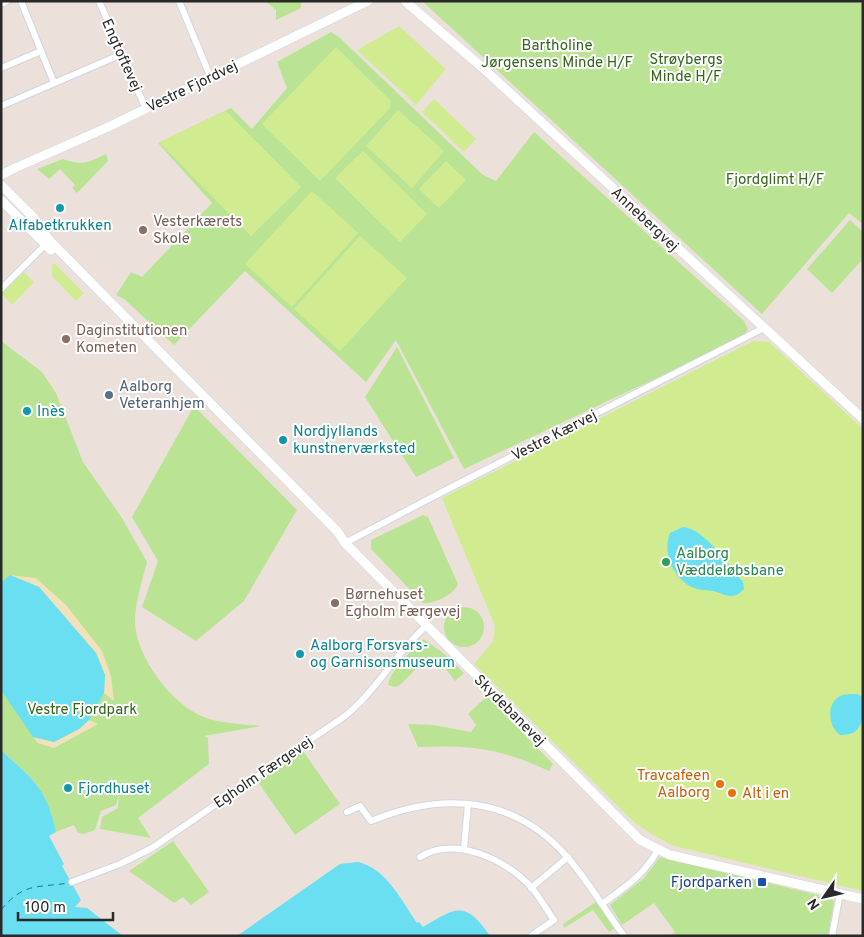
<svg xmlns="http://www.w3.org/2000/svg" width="864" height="937" font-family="Overpass,sans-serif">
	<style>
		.green { fill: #bae494 }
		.sand { fill: #f2e2bb }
		.pitch { fill: #d1ec90 }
		.water { fill: #69dff1 }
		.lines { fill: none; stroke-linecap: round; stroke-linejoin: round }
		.ferry { stroke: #0a7d9b; stroke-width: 1; stroke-dasharray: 6 5; stroke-linecap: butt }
		.street-casing { stroke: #cfd5e2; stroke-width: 8 }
		.secondary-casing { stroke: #cfd5e2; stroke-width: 10 }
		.street { stroke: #fff; stroke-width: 6 }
		.secondary { stroke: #fff; stroke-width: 9 }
		.culture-dot { fill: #0f9aa8; stroke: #fff; stroke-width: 2 }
		.education-dot { fill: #8d6e63; stroke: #fff; stroke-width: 2 }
		.service-dot { fill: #5c6f8a; stroke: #fff; stroke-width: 2 }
		.leisure-dot { fill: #2e9e5b; stroke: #fff; stroke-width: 2 }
		.food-dot { fill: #e8710a; stroke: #fff; stroke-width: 2 }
		.transit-dot { fill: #1a4fb4; stroke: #fff; stroke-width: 2 }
		.labels { text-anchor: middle; stroke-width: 4; stroke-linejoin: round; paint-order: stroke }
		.park-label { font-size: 15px; fill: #336618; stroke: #fff }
		.street-label { font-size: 15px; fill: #292929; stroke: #fff }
		.education-label { font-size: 15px; fill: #785e54; stroke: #fff; text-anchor: start }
		.culture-label { font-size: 15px; fill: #0d838f; stroke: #fff; text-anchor: start }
		.service-label { font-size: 15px; fill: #4e5e75; stroke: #fff; text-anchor: start }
		.leisure-label { font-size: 15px; fill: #27864d; stroke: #fff; text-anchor: start }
		.food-label { font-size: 15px; fill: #c56008; stroke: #fff; text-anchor: end }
		.transit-label { font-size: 15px; fill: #164399; stroke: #fff; text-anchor: end }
	</style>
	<rect width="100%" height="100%" fill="#ebe1da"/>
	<!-- green -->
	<path class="green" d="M265,1H301V8L276,20V10Z
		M422,1H863V224L849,213L762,314Z
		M331,32L339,37L483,175L496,181L534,132L744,321L748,330L741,338L464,469L396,340L366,382L245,271L174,345L124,299L116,295L131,272L142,277L212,203L158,143L231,108L252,129L287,88L277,62Z
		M106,154L108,161L77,193L72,188L75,185L60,169L49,179L37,169L63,159C83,166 87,163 106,154Z
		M850,220L863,232V259L832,293L807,269Z
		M1,341L42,372L56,393L83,462L122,518L147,562C142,582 135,602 135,622C136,657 172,705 204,717C222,724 242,724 261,726L204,736L208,738L209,764L138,818L151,838L100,829L102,817L118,808L119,794L116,805L101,811L95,830L84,834L78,833L74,825L56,832C47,788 33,780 1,750Z
		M397,347L454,458L416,477L365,397Z
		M194,406L297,510L244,601L196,641L142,607L158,561L132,517Z
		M423,515L428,517L458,584C454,595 434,604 423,603L371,549V540Z
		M444 627a20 20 0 1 1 40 0a20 20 0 1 1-40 0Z
		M423,639L442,652L464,673L455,681L445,668L443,670L429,656L400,685L395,687L388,685C392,667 410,653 423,639Z
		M487,696L553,764L549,771C499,748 472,745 418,747L408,724L433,725L471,732L476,725L468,714Z
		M303,751L340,804L295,835L258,782Z
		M173,841L209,892L191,905L183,897L174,903L129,871Z
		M660,857L830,898L834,901L828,936H670L675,932L654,903L622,925L610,905L644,878Z
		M596,902L615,928L609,932L593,910L564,928L563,924Z"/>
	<!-- sand -->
	<path class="sand" d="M10,575L36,578L66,605L102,651L111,676L114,701L104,693L105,675L96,653L39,587Z
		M89,720L98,724L54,748L38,743L33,737L54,742L79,729Z"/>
	<!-- pitch -->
	<path class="pitch" d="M399,26L446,69L416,105L357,50Z
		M336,47L391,101L390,108L320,181L262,124Z
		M434,99L476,139L464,152L422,112Z
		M398,110L444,151L412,188L366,146Z
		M226,111L301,187L251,236L159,142Z
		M363,151L427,214L400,242L335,178Z
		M446,161L466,180L439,208L419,189Z
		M312,191L358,233L292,307L245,264Z
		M360,236L407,278L340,351L294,309Z
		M54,263L84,293L76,301L52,276V265Z
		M23,271L34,282L12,305L1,293Z
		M753,341L769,342L863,429V891L674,846L653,835L634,822L474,664L493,641L495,626L442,498Z"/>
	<!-- water -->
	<path class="water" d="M683,527C705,529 728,565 743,582L744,589C733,601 727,595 713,591C707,590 700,590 694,588C673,579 662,553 670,533Z
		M10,575L39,587L96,653L105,675L104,693L89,720L79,729L54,742L33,737L1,690V583Z
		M857,694L863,697C863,718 864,736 840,735C828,727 826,704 840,696C845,694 851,694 857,694Z
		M1,750C33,780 47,788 56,832L49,836L64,864L62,866L81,900L75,907L87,908L123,936H1Z
		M358,862C387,869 401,900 417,923L419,922L423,927C455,908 465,899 490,936H237L340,864Z"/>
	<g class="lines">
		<!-- ferry -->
		<path class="ferry" d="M1,910C24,882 37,888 69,883"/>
		<defs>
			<path id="street" d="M21,1L54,83
				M99,1L146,109
				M179,1L211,78
				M1,4L7,1
				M1,68L41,51
				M1,106L122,54
				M1,289L48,242
				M345,543L444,491L764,328
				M347,812L360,806L371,821C443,791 515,796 568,858C589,882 605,910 624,936
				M464,849L468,804
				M420,857C455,835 507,860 532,888C540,898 547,910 554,920L531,936
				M72,882L120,864L152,848L345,716C377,690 396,653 426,626
				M531,888L568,857
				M602,904C626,886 642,877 658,850
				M832,936L840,893"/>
			<path id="secondary" d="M405,1L484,69L863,419
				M1,175L15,168L106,128L368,1
				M1,185L34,218L49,240L337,531L345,543L640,840L670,855L863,899
				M1,200L51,250"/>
		</defs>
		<!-- street casing -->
		<use href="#street" class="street-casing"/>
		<!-- secondary casing -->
		<use href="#secondary" class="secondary-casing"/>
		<!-- street -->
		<use href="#street" class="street"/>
		<!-- secondary -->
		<use href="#secondary" class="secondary"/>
	</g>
	<!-- markers -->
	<g class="culture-dot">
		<circle cx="60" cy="208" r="5"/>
		<circle cx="27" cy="411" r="5"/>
		<circle cx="283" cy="440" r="5"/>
		<circle cx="300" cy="654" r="5"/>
		<circle cx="68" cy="788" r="5"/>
	</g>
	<g class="education-dot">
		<circle cx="143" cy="230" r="5"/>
		<circle cx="66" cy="339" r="5"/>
		<circle cx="335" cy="603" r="5"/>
	</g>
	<circle class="service-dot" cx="109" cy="395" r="5"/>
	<circle class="leisure-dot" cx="666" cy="562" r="5"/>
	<g class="food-dot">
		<circle cx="720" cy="784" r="5"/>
		<circle cx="732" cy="793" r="5"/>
	</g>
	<rect class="transit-dot" x="757" y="877" width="10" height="10" rx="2.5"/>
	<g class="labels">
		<!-- park labels -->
		<g class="park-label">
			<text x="557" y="50">Bartholine<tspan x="557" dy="17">Jørgensens Minde H/F</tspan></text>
			<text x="686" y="64">Strøybergs<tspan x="686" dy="17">Minde H/F</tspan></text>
			<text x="775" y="184">Fjordglimt H/F</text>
			<text x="82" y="714">Vestre Fjordpark</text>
		</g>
		<!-- street labels -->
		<g class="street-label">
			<text transform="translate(122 55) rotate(66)" y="5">Engtoftevej</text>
			<text transform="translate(192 86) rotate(-26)" y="5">Vestre Fjordvej</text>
			<text transform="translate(645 219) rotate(43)" y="5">Annebergvej</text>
			<text transform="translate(554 435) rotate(-27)" y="5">Vestre Kærvej</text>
			<text transform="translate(510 710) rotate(45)" y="5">Skydebanevej</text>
			<text transform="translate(263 772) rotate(-34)" y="5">Egholm Færgevej</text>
		</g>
		<!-- education labels -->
		<g class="education-label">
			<text x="153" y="226">Vesterkærets<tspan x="153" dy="17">Skole</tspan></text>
			<text x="76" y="335">Daginstitutionen<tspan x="76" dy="17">Kometen</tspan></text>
			<text x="345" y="599">Børnehuset<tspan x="345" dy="17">Egholm Færgevej</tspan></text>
		</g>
		<!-- culture labels -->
		<g class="culture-label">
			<text x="60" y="230" text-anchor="middle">Alfabetkrukken</text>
			<text x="37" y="416">Inès</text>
			<text x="293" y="436">Nordjyllands<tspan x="293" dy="17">kunstnerværksted</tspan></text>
			<text x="310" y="650">Aalborg Forsvars-<tspan x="310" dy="17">og Garnisonsmuseum</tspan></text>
			<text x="78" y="793">Fjordhuset</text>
		</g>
		<!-- service labels -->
		<g class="service-label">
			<text x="119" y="391">Aalborg<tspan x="119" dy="17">Veteranhjem</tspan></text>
		</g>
		<!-- leisure labels -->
		<g class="leisure-label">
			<text x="676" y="558">Aalborg<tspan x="676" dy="17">Væddeløbsbane</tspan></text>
		</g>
		<!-- food labels -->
		<g class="food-label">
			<text x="710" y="780">Travcafeen<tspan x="710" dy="17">Aalborg</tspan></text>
			<text x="742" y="798" text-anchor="start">Alt i en</text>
		</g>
		<!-- transit labels -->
		<g class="transit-label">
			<text x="752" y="887">Fjordparken</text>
		</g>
	</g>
	<!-- border -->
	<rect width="864" height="937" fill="none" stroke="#292929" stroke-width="5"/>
	<!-- north arrow -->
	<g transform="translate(824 897) rotate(236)" stroke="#ffffff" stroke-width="4" paint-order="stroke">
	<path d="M0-4L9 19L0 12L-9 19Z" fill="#292929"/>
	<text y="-8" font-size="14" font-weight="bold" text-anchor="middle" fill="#292929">N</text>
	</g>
	<!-- scale -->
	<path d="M18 912v8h95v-8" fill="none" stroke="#292929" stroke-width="2.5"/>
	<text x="25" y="912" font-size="15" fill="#292929" stroke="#ffffff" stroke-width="4" paint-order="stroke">100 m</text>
</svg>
